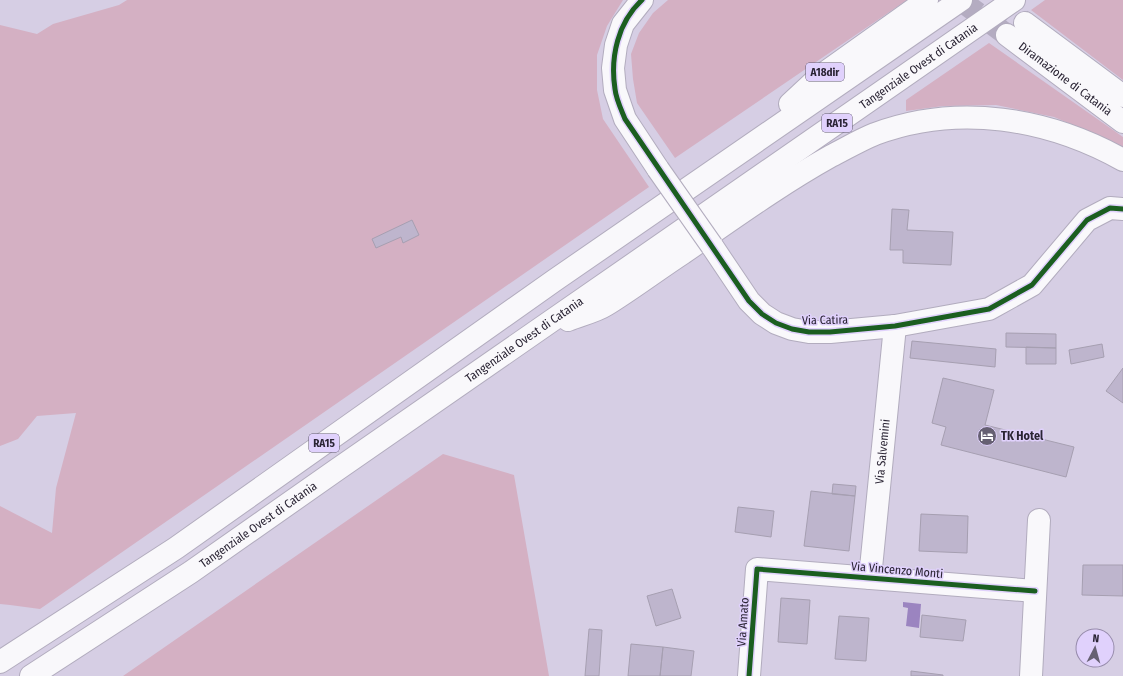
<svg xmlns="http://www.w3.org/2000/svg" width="1123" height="676" font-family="'Fira Sans Condensed',sans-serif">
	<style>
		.green { fill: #d4b0c3 }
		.water { fill: #9b84c0 }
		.building { fill: #beb5cd; stroke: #a69fb1 }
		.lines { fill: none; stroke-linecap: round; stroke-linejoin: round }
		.highway-tunnel { stroke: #b4acc1; stroke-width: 22; stroke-dasharray: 22 11; stroke-linecap: butt }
		.minor-casing { stroke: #b2acbe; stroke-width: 24 }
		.highway-casing { stroke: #b2acbe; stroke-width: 24 }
		.minor { stroke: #f9f8fb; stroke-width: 22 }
		.highway { stroke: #f9f8fb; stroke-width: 22 }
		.minor-bridge-casing { stroke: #b2acbe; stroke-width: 24; stroke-linecap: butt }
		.minor-bridge { stroke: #f9f8fb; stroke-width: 22 }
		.cycleway-casing { stroke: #e0d1fc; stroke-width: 8 }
		.cycleway { stroke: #1b5e20; stroke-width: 5 }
		.labels { text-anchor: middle; stroke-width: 3; stroke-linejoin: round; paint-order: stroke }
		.shield { fill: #e0d1fc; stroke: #615870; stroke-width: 1 }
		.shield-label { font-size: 11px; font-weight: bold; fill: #2a2434 }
		.street-label { font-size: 12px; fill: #2a2434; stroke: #e0d1fc }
		.poi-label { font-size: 12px; font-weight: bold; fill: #2a2434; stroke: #e0d1fc; text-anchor: start }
	</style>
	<rect width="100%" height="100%" fill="#d6cee4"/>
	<!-- green -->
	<path class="green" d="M127,0H623L607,26L597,55V90L603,119L649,187L40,609L10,605L0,604V506L52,533L56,488L76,413L37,416L18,439L0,446V25L37,34L53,24L119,5Z
		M668,0H907L675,158L637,103L633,79L631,54L639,33L653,13Z
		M1045,0H1123V80L1031,10Z
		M989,43L1123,137V149L1113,142L1054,117L996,105L943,106L906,111V100Z
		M443,454L514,475L549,676H123Z"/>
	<!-- water -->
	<path class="water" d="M903,602L921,604L919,628L906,626L908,608L903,607Z"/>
	<!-- building -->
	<path class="building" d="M892,209L909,210L907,230L953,232L951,265L903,263V250H890Z
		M412,220L419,235L403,243L401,237L376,248L372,239Z
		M1006,333L1056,334V348L1006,347Z
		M912,341L996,349L995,367L910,358Z
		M1102,344L1104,357L1071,364L1069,350Z
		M1026,347L1056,348V364H1026Z
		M1123,368V403L1106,391Z
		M943,378L994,390L985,425L1074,447L1066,477L941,445L946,427L932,423Z
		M833,484L856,486L855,496L832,494Z
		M811,491L855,496L849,551L804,546Z
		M738,507L774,511L771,537L735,532Z
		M921,514L968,516L967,553L919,551Z
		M1083,565H1123V596L1082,595Z
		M672,589L681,618L656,626L647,596Z
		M781,598L810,600L807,644L778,642Z
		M922,615L966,620L963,641L920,637Z
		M839,616L869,618L866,661L835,659Z
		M589,629L602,630L599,676H585Z
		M631,644L663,647L660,676H628Z
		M663,647L694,651L691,676H660Z
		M911,671L943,675V676H911Z"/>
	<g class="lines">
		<!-- highway-tunnel -->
		<path class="highway-tunnel" d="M960,0L1007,35
			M994,0L1025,23"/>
		<defs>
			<g id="minor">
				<path d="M642,0L623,24L616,45L613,68L615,90L625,119L658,169"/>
				<path d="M712,246L749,301L762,314L776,323L792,329L809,332H830L895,326L989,309L1032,285L1087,220L1110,208L1123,209"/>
				<path id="s1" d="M870,578L895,326"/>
				<path d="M749,676L757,569L1035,591"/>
				<path d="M1031,676L1039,520"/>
			</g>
			<g id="highway">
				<path d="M1025,23L1123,96"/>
				<path id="s2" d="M1007,35L1123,122"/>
				<path d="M790,104L819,77L927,0"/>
				<path d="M568,320C580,315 595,312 606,305C632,289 657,270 683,253C731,220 779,185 831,156C845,149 860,140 875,134C958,103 1048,118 1123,160"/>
				<path d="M0,662L176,548L555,280L961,0"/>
				<path id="s3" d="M31,676L191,572L335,471L1014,0"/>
			</g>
		</defs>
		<!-- minor casing -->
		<use href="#minor" class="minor-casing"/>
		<!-- highway casing -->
		<use href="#highway" class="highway-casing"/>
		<!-- minor -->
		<use href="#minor" class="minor"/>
		<!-- highway -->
		<use href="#highway" class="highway"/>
		<defs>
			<path id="minor-bridge" d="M658,169L712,246"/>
		</defs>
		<!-- minor-bridge casing -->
		<use href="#minor-bridge" class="minor-bridge-casing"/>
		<!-- minor-bridge -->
		<use href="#minor-bridge" class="minor-bridge"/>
		<defs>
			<path id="cycleway" d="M642,0C618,22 610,57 615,89C616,99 621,109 625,119L749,301L762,314L776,323L792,329L809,332H830L895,326L989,309L1032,285L1087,220L1110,208L1123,209
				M749,676L757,569L1035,591"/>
		</defs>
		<!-- cycleway casing -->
		<use href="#cycleway" class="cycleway-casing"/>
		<!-- cycleway -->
		<use href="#cycleway" class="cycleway"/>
	</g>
	<!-- icons -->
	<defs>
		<symbol id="hotel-disc" viewBox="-11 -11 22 22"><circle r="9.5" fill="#666072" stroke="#e0d1fc"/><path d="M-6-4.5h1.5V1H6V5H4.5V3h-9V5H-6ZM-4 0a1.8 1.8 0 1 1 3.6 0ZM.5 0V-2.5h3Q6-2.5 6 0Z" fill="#fff"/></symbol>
	</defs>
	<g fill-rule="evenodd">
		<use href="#hotel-disc" x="976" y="425" width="22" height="22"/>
	</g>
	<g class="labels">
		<!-- shield labels -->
		<g class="shield">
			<rect x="806" y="63" width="38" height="18" rx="3"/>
			<rect x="822" y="114" width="30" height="18" rx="3"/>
			<rect x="309" y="434" width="30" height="18" rx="3"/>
		</g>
		<g class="shield-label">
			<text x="825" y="76">A18dir</text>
			<text x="837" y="127">RA15</text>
			<text x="324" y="447">RA15</text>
		</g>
		<!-- street labels -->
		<g class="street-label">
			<text dy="4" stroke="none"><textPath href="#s3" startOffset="1077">Tangenziale Ovest di Catania</textPath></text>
			<text dy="4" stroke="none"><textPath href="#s2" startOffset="73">Diramazione di Catania</textPath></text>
			<text transform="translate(825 320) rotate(-1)" y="4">Via Catira</text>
			<text dy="4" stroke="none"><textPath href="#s3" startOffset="597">Tangenziale Ovest di Catania</textPath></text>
			<text dy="4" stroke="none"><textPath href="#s1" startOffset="127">Via Salvemini</textPath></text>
			<text dy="4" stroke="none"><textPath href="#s3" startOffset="273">Tangenziale Ovest di Catania</textPath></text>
			<text transform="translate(897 570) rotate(5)" y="4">Via Vincenzo Monti</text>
			<text transform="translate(743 622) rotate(-86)" y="4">Via Amato</text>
		</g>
		<!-- poi labels -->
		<g class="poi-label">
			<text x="1001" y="440">TK Hotel</text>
		</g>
	</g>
	<!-- north arrow -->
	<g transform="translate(1095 648) rotate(6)"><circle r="19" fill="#e0d1fc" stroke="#978cac"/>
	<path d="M0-3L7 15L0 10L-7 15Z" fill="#666072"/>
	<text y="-6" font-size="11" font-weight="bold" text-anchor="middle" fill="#2a2434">N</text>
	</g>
</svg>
